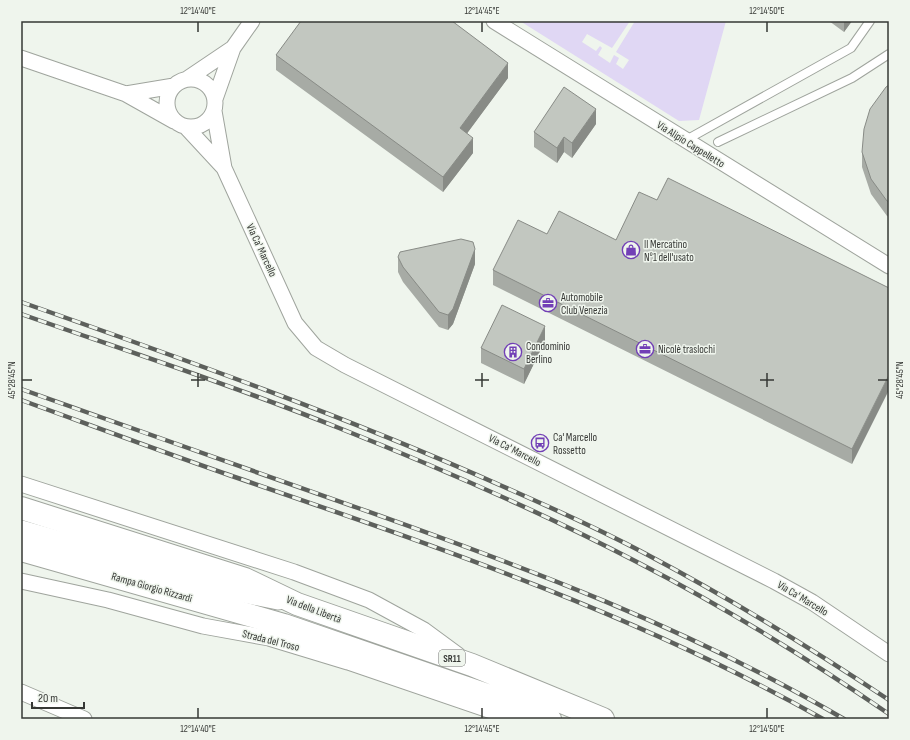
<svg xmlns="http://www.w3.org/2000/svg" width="910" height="740" font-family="'Sofia Sans Condensed',sans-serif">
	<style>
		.green { fill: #e0d7f4 }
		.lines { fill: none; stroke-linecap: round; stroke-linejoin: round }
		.service-casing { stroke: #9fa49d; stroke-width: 10 }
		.minor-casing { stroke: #9fa49d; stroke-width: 17 }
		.tertiary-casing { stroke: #9fa49d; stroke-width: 21 }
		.trunk-casing { stroke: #9fa49d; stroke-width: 24 }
		.service { stroke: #fff; stroke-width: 8 }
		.minor { stroke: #fff; stroke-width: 15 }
		.tertiary { stroke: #fff; stroke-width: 19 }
		.trunk { stroke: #fff; stroke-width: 22 }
		.rail-casing { stroke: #5d605c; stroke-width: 4.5 }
		.rail { stroke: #eff5ed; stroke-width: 3; stroke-dasharray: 9; stroke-linecap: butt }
		.wall { fill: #a7aba5 }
		.shaded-wall { fill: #888b86 }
		.building { fill: #c2c7c0; stroke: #888b86 }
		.ticks { fill: none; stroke: #363835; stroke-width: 1.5 }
		.labels { text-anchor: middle; stroke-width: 3; stroke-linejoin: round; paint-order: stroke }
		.shield { fill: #eff5ed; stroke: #6e716c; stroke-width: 1 }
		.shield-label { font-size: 10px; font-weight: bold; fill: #363835 }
		.street-label { font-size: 11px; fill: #363835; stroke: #eff5ed }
		.poi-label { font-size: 11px; fill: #363835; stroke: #eff5ed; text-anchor: start }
		.neatline { fill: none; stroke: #363835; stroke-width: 1.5 }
		.ticks-label { font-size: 10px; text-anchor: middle; fill: #363835 }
	</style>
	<rect width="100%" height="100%" fill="#eff5ed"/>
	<!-- green -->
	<path class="green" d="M520,21H630L612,48L587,34L582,42L596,51L600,46L602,48L598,55L610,63L614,55L619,58L616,64L623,69L629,60L616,52L635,21H726L699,120L679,121Z"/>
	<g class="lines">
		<defs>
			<path id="service" d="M686,140L851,48L870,21
				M718,142L852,78L889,54"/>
			<path id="minor" d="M494,21L889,266
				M21,58L126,94L174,121
				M167 103a24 24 0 1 1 48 0a24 24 0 1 1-48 0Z
				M187,79L233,48
				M126,94L174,86
				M215,99L233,48L252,21
				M214,111L224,168L295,323L316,348L345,365L774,581L812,602L889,654
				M186,127L224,168
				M21,484L294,572L369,600L424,630L458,655
				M21,581L108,600L203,626L269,638L348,662L515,719
				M21,692L84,719"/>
			<path id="tertiary" d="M21,530L234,591L278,600"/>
			<path id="trunk" d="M21,508L245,579L297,604L472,665L603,719
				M21,550L284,625L525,708L550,719"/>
		</defs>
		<!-- service casing -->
		<use href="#service" class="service-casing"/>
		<!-- minor casing -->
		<use href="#minor" class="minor-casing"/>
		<!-- tertiary casing -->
		<use href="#tertiary" class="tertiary-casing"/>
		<!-- trunk casing -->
		<use href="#trunk" class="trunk-casing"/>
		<!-- service -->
		<use href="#service" class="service"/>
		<!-- minor -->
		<use href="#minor" class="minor"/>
		<!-- tertiary -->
		<use href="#tertiary" class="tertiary"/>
		<!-- trunk -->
		<use href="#trunk" class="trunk"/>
		<defs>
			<path id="rail" d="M21,302C183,359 345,416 502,486C550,507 599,529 646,554C729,598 811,648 889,700
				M21,314C127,351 234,386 339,428C440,468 541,512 637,562C724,607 809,659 889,714
				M21,389C133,429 246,468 358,508C525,567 691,629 844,719
				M21,400C90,425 160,451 229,475C432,545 635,613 823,719"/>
		</defs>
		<!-- rail casing -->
		<use href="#rail" class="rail-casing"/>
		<!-- rail -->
		<use href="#rail" class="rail"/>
	</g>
	<!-- wall -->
	<path class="wall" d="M829,21H852L844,32Z
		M276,55L508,78L467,133L473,153L443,192L276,70Z
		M889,85V217L887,216L871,194L862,167V152Z
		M596,124L572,158L564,152L557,163L534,147V132Z
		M657,200L889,288L852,464L493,285V270L547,234L616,240Z
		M398,257L475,264L453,324L448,330L439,327L403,282L398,272Z
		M545,341L524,384L481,363V348Z"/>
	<!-- shaded-wall -->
	<path class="shaded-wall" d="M844,21H852L844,32Z
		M508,63V78L460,143V128Z
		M596,109V124L572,158V143Z
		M564,137V152L557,163V148Z
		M473,138V153L443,192V177Z
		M475,249V264L453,324L448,330V315Z
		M545,326V341L524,384V369Z
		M889,375V390L852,464V449Z"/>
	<!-- building -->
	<path class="building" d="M301,21H452L508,63L460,128L473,138L443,177L276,55Z
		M889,85V202L887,201L871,179L862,152L864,129L870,109L886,87Z
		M564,87L596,109L572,143L564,137L557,148L534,132Z
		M668,178L889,288V375L852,449L493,270L518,220L547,234L559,211L616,240L639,192L657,200Z
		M461,239L473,242L475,249L453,309L448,315L439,312L403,267L398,257L400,252Z
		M502,305L545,326L524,369L481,348Z"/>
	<!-- ticks -->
	<path class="ticks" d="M198,22V32M482,22V32M767,22V32M198,373V387M482,373V387M767,373V387M22,380H32M191,380H205M475,380H489M760,380H774M878,380H888M198,708V718M482,708V718M767,708V718"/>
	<!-- icons -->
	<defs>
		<symbol id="shop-ring" viewBox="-11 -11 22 22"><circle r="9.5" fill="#eff5ed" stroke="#723fb6" stroke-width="1.5"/><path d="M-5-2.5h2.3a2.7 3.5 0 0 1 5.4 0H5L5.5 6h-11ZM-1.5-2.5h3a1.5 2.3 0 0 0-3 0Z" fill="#723fb6"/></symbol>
		<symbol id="office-ring" viewBox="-11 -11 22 22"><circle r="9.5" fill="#eff5ed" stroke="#723fb6" stroke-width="1.5"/><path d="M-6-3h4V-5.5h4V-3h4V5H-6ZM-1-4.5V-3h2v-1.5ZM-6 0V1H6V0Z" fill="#723fb6"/></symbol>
		<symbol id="building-ring" viewBox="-11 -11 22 22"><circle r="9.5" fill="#eff5ed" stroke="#723fb6" stroke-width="1.5"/><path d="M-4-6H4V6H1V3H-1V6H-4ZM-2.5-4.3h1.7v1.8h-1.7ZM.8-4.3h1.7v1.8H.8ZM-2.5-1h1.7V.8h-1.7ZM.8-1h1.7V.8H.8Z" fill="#723fb6"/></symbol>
		<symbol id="bus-ring" viewBox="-11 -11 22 22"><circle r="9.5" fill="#eff5ed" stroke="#723fb6" stroke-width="1.5"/><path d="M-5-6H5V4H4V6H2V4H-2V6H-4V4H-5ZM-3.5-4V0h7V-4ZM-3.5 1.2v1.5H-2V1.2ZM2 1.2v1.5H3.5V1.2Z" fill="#723fb6"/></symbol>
	</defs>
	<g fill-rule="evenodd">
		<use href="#shop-ring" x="621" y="240" width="20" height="20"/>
		<use href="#office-ring" x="538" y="293" width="20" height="20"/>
		<use href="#office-ring" x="635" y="339" width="20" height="20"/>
		<use href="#building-ring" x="503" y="342" width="20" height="20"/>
		<use href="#bus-ring" x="530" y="433" width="20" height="20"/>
	</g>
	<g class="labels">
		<!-- shield labels -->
		<rect class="shield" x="439" y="650" width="26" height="16" rx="3"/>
		<g class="shield-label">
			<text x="452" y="662">SR11</text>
		</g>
		<!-- street labels -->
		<g class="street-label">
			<text transform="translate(691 144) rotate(32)" y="4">Via Alipio Cappelletto</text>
			<text transform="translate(262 250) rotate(65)" y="4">Via Ca' Marcello</text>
			<text transform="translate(515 450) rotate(27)" y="4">Via Ca' Marcello</text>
			<text transform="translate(152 587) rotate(16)" y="4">Rampa Giorgio Rizzardi</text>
			<text transform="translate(803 598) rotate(31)" y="4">Via Ca' Marcello</text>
			<text transform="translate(314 609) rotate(21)" y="4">Via della Libertà</text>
			<text transform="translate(271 640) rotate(14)" y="4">Strada del Troso</text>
		</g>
		<!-- poi labels -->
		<g class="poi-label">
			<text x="644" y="248">Il Mercatino<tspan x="644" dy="13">N°1 dell'usato</tspan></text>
			<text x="561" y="301">Automobile<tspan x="561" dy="13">Club Venezia</tspan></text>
			<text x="526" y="350">Condominio<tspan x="526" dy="13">Berlino</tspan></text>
			<text x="658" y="353">Nicolè traslochi</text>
			<text x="553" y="441">Ca' Marcello<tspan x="553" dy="13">Rossetto</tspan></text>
		</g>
	</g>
	<!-- border -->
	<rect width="910" height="740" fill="none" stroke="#eff5ed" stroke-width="44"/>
	<!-- scale -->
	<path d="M32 702v6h52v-6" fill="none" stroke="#363835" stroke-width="2"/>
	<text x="38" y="702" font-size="12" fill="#363835" stroke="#eff5ed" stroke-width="3" paint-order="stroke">20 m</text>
	<rect x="22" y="22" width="866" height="696" class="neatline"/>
	<g class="ticks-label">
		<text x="198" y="14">12°14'40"E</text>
		<text x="482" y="14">12°14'45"E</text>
		<text x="767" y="14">12°14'50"E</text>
		<text transform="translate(11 380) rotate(-90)" y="4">45°28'45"N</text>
		<text transform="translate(899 380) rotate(-90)" y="4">45°28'45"N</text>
		<text x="198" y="732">12°14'40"E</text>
		<text x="482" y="732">12°14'45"E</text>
		<text x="767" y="732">12°14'50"E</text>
	</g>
</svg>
